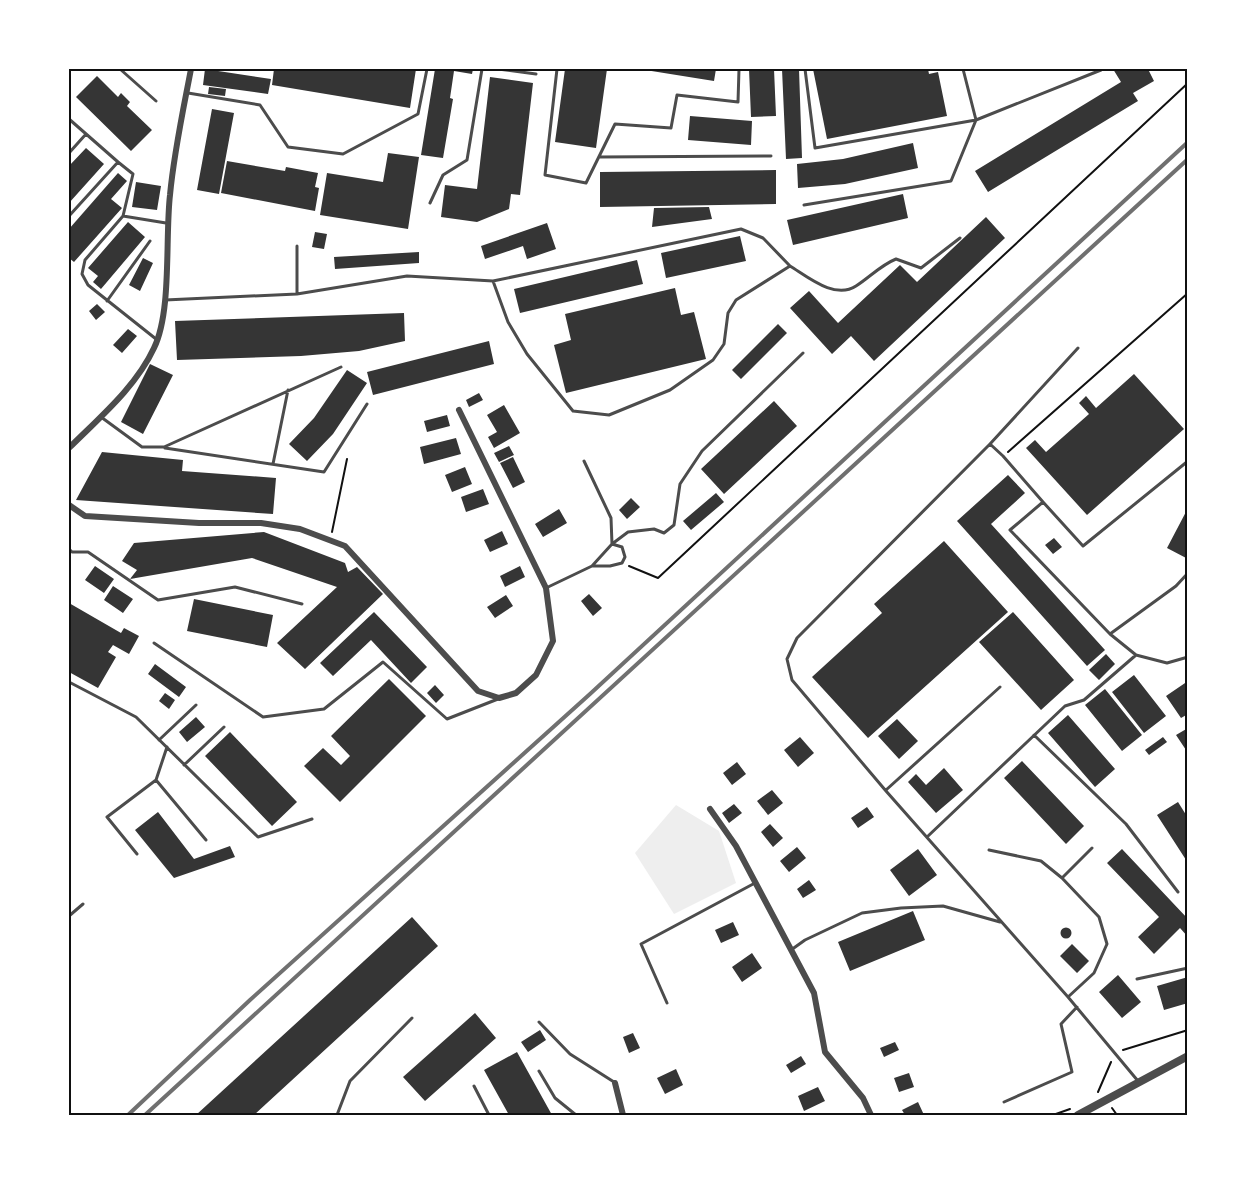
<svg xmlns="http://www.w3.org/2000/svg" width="1257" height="1184" font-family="'Open Sans',sans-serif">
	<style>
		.green { fill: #eee }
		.building { fill: #353535 }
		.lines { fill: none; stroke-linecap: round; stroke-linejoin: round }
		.path { stroke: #111; stroke-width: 2 }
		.service { stroke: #4c4c4c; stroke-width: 3 }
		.minor { stroke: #4c4c4c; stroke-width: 6 }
		.tertiary { stroke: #4c4c4c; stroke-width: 8 }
		.rail { stroke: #707070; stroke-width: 4 }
		.neatline { fill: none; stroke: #111; stroke-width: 2 }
	</style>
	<rect width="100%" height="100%" fill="#fff"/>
	<!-- green -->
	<path class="green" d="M676,805L719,831L736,883L674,914L635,853Z"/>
	<!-- building -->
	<path class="building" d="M205,69L271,79L268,94L203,85Z
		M274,69H416L410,108L272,85Z
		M435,69H473L472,74L454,71L450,98L453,99L443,158L421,155Z
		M565,69H607L596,148L555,142Z
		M639,69H716L714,81Z
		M749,69H774L776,116L751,117Z
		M782,69H799L802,158L786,159Z
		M813,69H928L929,74L938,72L947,116L827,139Z
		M1113,69H1148L1154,81L1133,93L1138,101L988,192L975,171L1121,82Z
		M97,76L118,97L121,93L130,102L127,106L152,130L131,151L76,97Z
		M490,77L533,83L520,195L511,194L509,209L477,222L441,217L445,185L477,189Z
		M209,87L226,89L225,96L208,94Z
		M212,109L234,113L219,194L197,190Z
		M690,116L752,121L751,145L688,140Z
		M913,143L918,168L845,184L798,188L797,164L843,159Z
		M86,148L104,164L69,203V166Z
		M388,153L419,157L408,229L320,215L327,173L383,182Z
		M227,161L285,171L286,167L318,173L315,187L319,188L315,211L221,193Z
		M776,170V204L600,207V172Z
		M118,173L127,181L111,199L122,208L74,262L69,258V229Z
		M136,182L161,186L157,210L132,207Z
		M903,194L908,218L793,245L787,220Z
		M709,207L712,219L652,227L654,208Z
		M986,217L1005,238L874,361L851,336L832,354L790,308L809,291L838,323L900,265L917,282Z
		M128,222L145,237L101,289L93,282L98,276L88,268Z
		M547,223L556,249L527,259L523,246L485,259L481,246Z
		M315,232L327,234L324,249L312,247Z
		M740,236L746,261L666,278L661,253Z
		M419,252V263L335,269L334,257Z
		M143,258L153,263L140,291L129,285Z
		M637,260L643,284L520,313L514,289Z
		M675,288L681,315L694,312L706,359L566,393L554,345L571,340L565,314Z
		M97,304L105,312L96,320L89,311Z
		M404,313L405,341L359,351L301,356L177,360L175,321Z
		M778,324L787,333L741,379L732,370Z
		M128,329L137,336L122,353L113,345Z
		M489,341L494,364L373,395L367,372Z
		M150,364L173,375L143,434L121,422Z
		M347,370L367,383L333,434L307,461L289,444L314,418Z
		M1134,374L1184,429L1087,515L1026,448L1035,440L1046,452L1089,414L1079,403L1086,396L1096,408Z
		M479,393L483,400L469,407L466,400Z
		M774,401L797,426L724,494L701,469Z
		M504,405L520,433L494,448L488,437L497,432L487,415Z
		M447,415L450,426L427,432L424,421Z
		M456,438L461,454L424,464L420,447Z
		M509,446L514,455L499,462L494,453Z
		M102,452L183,460L182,471L276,478L273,514L76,500Z
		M513,457L525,482L513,488L500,463Z
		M465,467L472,484L452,492L445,475Z
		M1008,475L1025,493L991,524L1105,650L1087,666L957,521Z
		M483,489L489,504L466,512L461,497Z
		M716,493L724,502L691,530L683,521Z
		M631,498L640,507L627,519L619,510Z
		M1188,508V559L1167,548Z
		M559,509L567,523L543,537L535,524Z
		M502,531L508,544L490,552L484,540Z
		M264,532L345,563L348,572L357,567L383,594L305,669L277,643L337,587L252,558L130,579L137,570L122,561L134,543Z
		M1054,538L1062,547L1053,554L1045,545Z
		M944,541L1008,612L868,738L812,677L882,613L874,604Z
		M95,566L114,579L104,593L85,580Z
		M520,566L525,577L505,587L500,576Z
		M113,586L133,599L123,613L104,600Z
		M589,594L602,608L593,616L581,601Z
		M506,595L513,606L495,618L487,607Z
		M194,599L273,615L267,647L187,631Z
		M69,603L121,633L124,628L139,636L129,654L113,645L108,652L116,657L98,688L69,672Z
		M374,612L427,667L411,683L371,640L333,676L320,663Z
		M1013,612L1074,680L1041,710L979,642Z
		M1106,654L1115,664L1099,680L1089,670Z
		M155,664L186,687L179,697L148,674Z
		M1134,675L1166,716L1144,733L1112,692Z
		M389,679L426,716L340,802L304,766L323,748L341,765L350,756L331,736Z
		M1188,681V714L1181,718L1166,696Z
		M435,685L444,695L436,703L427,693Z
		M1105,689L1142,735L1122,751L1085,705Z
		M165,693L175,700L169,709L159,701Z
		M1068,715L1115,769L1095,787L1048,733Z
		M196,717L205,727L187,742L179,732Z
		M897,719L918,741L899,759L878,736Z
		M1188,728V753L1176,735Z
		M230,732L297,802L272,826L205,756Z
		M800,737L814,753L798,767L784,750Z
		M1163,737L1167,742L1149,755L1145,750Z
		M1022,761L1084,826L1066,844L1004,778Z
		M737,762L746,774L732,785L723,773Z
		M944,768L963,790L936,813L908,782L916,774L926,785Z
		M772,790L783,803L768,815L757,801Z
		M1178,802L1188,818V863L1157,815Z
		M734,804L742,813L729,823L722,813Z
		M867,807L874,817L858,828L851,818Z
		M158,812L194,859L230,846L235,857L174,878L135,830Z
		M770,824L783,838L773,847L761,832Z
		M797,847L806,858L789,872L780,861Z
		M918,849L937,875L909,896L890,870Z
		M1122,849L1188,919V937L1180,928L1154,954L1138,937L1159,917L1107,863Z
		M809,880L816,890L803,898L797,889Z
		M913,911L925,940L850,971L838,942Z
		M412,917L438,946L254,1115H196Z
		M733,922L739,935L721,943L715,930Z
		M1060.5 933a5.5 5.5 0 1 1 11 0a5.5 5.5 0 1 1-11 0Z
		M1072,944L1089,961L1077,973L1060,956Z
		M752,953L762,968L742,982L732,967Z
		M1118,975L1141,1002L1122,1018L1099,992Z
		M1188,977V1003L1164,1010L1157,986Z
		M475,1013L496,1038L425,1101L403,1077Z
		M540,1030L546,1040L528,1052L521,1042Z
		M633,1033L640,1048L629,1053L623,1037Z
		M895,1042L899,1050L884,1057L880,1048Z
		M517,1052L552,1115H509L484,1070Z
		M801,1056L806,1064L791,1073L786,1065Z
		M676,1069L683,1085L665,1094L657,1078Z
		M909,1073L914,1087L899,1092L894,1078Z
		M818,1087L825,1101L804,1111L798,1096Z
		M918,1102L924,1115H905L902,1110Z"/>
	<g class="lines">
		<!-- path -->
		<path class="path" d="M1008,452L1188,293
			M332,532L347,459
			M629,566L658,578L1188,83
			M1123,1050L1188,1030
			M1098,1092L1111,1062
			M1112,1108L1117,1115
			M1053,1115L1070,1109"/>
		<!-- service -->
		<path class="service" d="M120,69L156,101
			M498,69L536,74
			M557,69L545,175L586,183L615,124L671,128L677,95L738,102L739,69
			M805,69L815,148L976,120L1101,70
			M188,93L260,105L288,147L343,154L418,114L427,69
			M69,119L118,162L69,216
			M69,153L86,134
			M599,157L771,156
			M118,162L133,174L123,216
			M430,203L443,175L467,160L482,69
			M804,205L951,181L976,120L963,69
			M493,281L508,322L527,354L573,411L609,415L670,390L713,360L724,344L728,313L736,300L790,266C808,277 835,300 856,286C870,277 881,265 896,259L921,268L960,238
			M297,294V246
			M165,300L297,294L407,276L493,281L741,229L763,238L790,266
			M107,301L150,241
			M156,339L88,285L82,274L85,260L123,216L166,223
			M1078,348L990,444L1003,456L1043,502L1010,530L1110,634L1136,655L1167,663L1188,657
			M101,417L142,447H164L341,367
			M990,444L797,638L787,659L792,680L886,791L1068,997L1138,1081
			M165,448L324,472L367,404
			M273,464L288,390
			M1043,502L1083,546L1188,461
			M612,544L628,532L654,529L664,533L674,525L680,484L702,451L803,353
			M69,549L72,552H88L158,600L235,587L302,604
			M592,566H610L622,563L625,557L622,547L612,544
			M546,588L592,566L612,544L611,518L584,461
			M1110,634L1176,586L1188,573
			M154,643L263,717L324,709L383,662L447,719L498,699
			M69,682L136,717L258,837L312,819
			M1034,735L1126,824L1178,892
			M159,740L196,705
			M184,765L224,727
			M156,780L206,840
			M886,790L1000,687
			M927,837L1065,706L1084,700L1136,655
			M989,850L1041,861L1062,878L1099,917L1107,944L1094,973L1068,997
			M137,854L107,817L156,780L167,747
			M1062,878L1092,848
			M69,916L83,904
			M791,950L805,940L862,913L901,908L943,906L1000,922
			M1137,979L1188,968
			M667,1003L641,944L755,883
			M539,1022L570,1054L614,1082
			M539,1071L555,1098L576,1115
			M474,1086L489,1115
			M1004,1102L1072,1072L1061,1024L1077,1007
			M337,1115L350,1081L412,1018"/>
		<!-- minor -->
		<path class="minor" d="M69,448C99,418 136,387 154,348C172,311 165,238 170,195C174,152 183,111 191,69
			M69,505L85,516L199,523H261L300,529L345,546L478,691L499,698L516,693L536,675L553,641L546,588L459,410
			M710,809L736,846L814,993L825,1052L863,1098L871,1115
			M615,1083L623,1115"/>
		<!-- tertiary -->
		<path class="tertiary" d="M1078,1115L1188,1056"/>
		<!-- rail -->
		<path class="rail" d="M128,1115L250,1000L590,694L1188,142
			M145,1115L1188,159"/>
	</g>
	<!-- border -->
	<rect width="1257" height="1184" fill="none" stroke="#ffffff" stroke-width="141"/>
	<rect x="70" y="70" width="1116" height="1044" class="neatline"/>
</svg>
